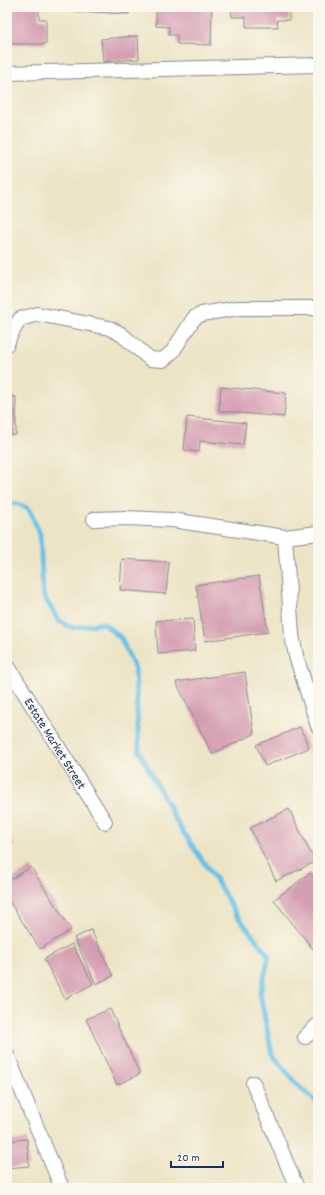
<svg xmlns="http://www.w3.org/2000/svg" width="325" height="1195" font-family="Dekko,sans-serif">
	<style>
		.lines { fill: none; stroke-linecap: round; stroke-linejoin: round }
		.stream { stroke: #68c1e6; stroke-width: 5 }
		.building { fill: #d59db1 }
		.minor-casing { stroke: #848a92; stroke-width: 16 }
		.minor { stroke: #fff; stroke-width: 14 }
		.labels { text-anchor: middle; stroke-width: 3; stroke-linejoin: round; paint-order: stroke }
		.street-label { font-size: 13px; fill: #1b2f5e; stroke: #fbf7ec }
	</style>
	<rect width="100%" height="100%" fill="#fbf7ec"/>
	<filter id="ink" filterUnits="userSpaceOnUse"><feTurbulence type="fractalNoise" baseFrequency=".025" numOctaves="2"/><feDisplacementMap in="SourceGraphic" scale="8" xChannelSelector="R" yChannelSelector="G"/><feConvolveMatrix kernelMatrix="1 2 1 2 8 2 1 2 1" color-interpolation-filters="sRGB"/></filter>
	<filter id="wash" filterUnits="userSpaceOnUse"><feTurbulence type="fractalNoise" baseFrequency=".012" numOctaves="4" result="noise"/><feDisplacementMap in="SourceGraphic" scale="16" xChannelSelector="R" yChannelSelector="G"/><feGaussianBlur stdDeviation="0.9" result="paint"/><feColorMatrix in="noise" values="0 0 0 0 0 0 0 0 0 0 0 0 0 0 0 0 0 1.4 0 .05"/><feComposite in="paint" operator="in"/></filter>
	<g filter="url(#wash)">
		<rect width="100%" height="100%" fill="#ede4c6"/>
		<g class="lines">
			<!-- stream -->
			<path class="stream" d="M7,504L16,503L29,509L40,534L43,595L59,621L73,628L103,623L121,638L135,669L139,751L179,826L216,880L236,914L269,956L260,994L272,1054L299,1087L318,1103"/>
		</g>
		<g id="blocks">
			<!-- building -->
			<path class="building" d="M11,7H39V19H46V44H10Z
				M76,7H130L129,14L75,11Z
				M156,7H212L211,45L177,44V35H169V27L156,26Z
				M231,7H289V20H277L278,27H246V17H232Z
				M138,36L139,59L103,62L101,39Z
				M221,387L286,393L284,417L219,411Z
				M7,396L16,397V435H7Z
				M187,417L246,423L243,445L200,441L199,452L184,450Z
				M122,559L169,562L166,594L120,590Z
				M259,576L268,632L205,641L196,585Z
				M193,619L195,651L158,654L156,621Z
				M245,672L254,734L212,754L176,682Z
				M300,727L309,748L265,766L256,745Z
				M289,809L315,862L276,881L250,828Z
				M7,837L14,843L7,849Z
				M31,867L71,930L40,949L7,898V882Z
				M310,873L318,883V945L313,949L274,900Z
				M91,930L113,976L96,984L74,938Z
				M72,944L93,984L65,999L44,959Z
				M110,1009L140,1074L117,1085L86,1019Z
				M27,1139L29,1166L7,1168V1141Z"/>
		</g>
	</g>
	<g filter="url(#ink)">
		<use href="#blocks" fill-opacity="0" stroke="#848a92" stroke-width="1"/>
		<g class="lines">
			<defs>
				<path id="minor" d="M7,73L318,65
					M7,344L11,334L20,319L38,314L109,328L121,334L150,359L163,360L173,351L194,318L202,314L238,308H318
					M94,519L125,518L172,520L285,537L318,533
					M285,537L292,635L296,656L318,726
					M7,665L105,822
					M305,1037L318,1025
					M7,1055L62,1188
					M253,1083L297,1188"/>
			</defs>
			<!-- minor casing -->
			<use href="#minor" class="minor-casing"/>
			<!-- minor -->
			<use href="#minor" class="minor"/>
		</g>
	</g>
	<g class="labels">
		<!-- street labels -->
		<g class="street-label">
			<text transform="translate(56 743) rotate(58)" y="5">Estate Market Street</text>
		</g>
	</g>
	<!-- margin -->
	<rect width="325" height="1195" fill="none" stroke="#fbf7ec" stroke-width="24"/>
	<!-- scale -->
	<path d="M171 1161v6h52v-6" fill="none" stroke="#1b2f5e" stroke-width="2"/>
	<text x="177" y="1161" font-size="12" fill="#1b2f5e" stroke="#fbf7ec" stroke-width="3" paint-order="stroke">20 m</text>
</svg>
